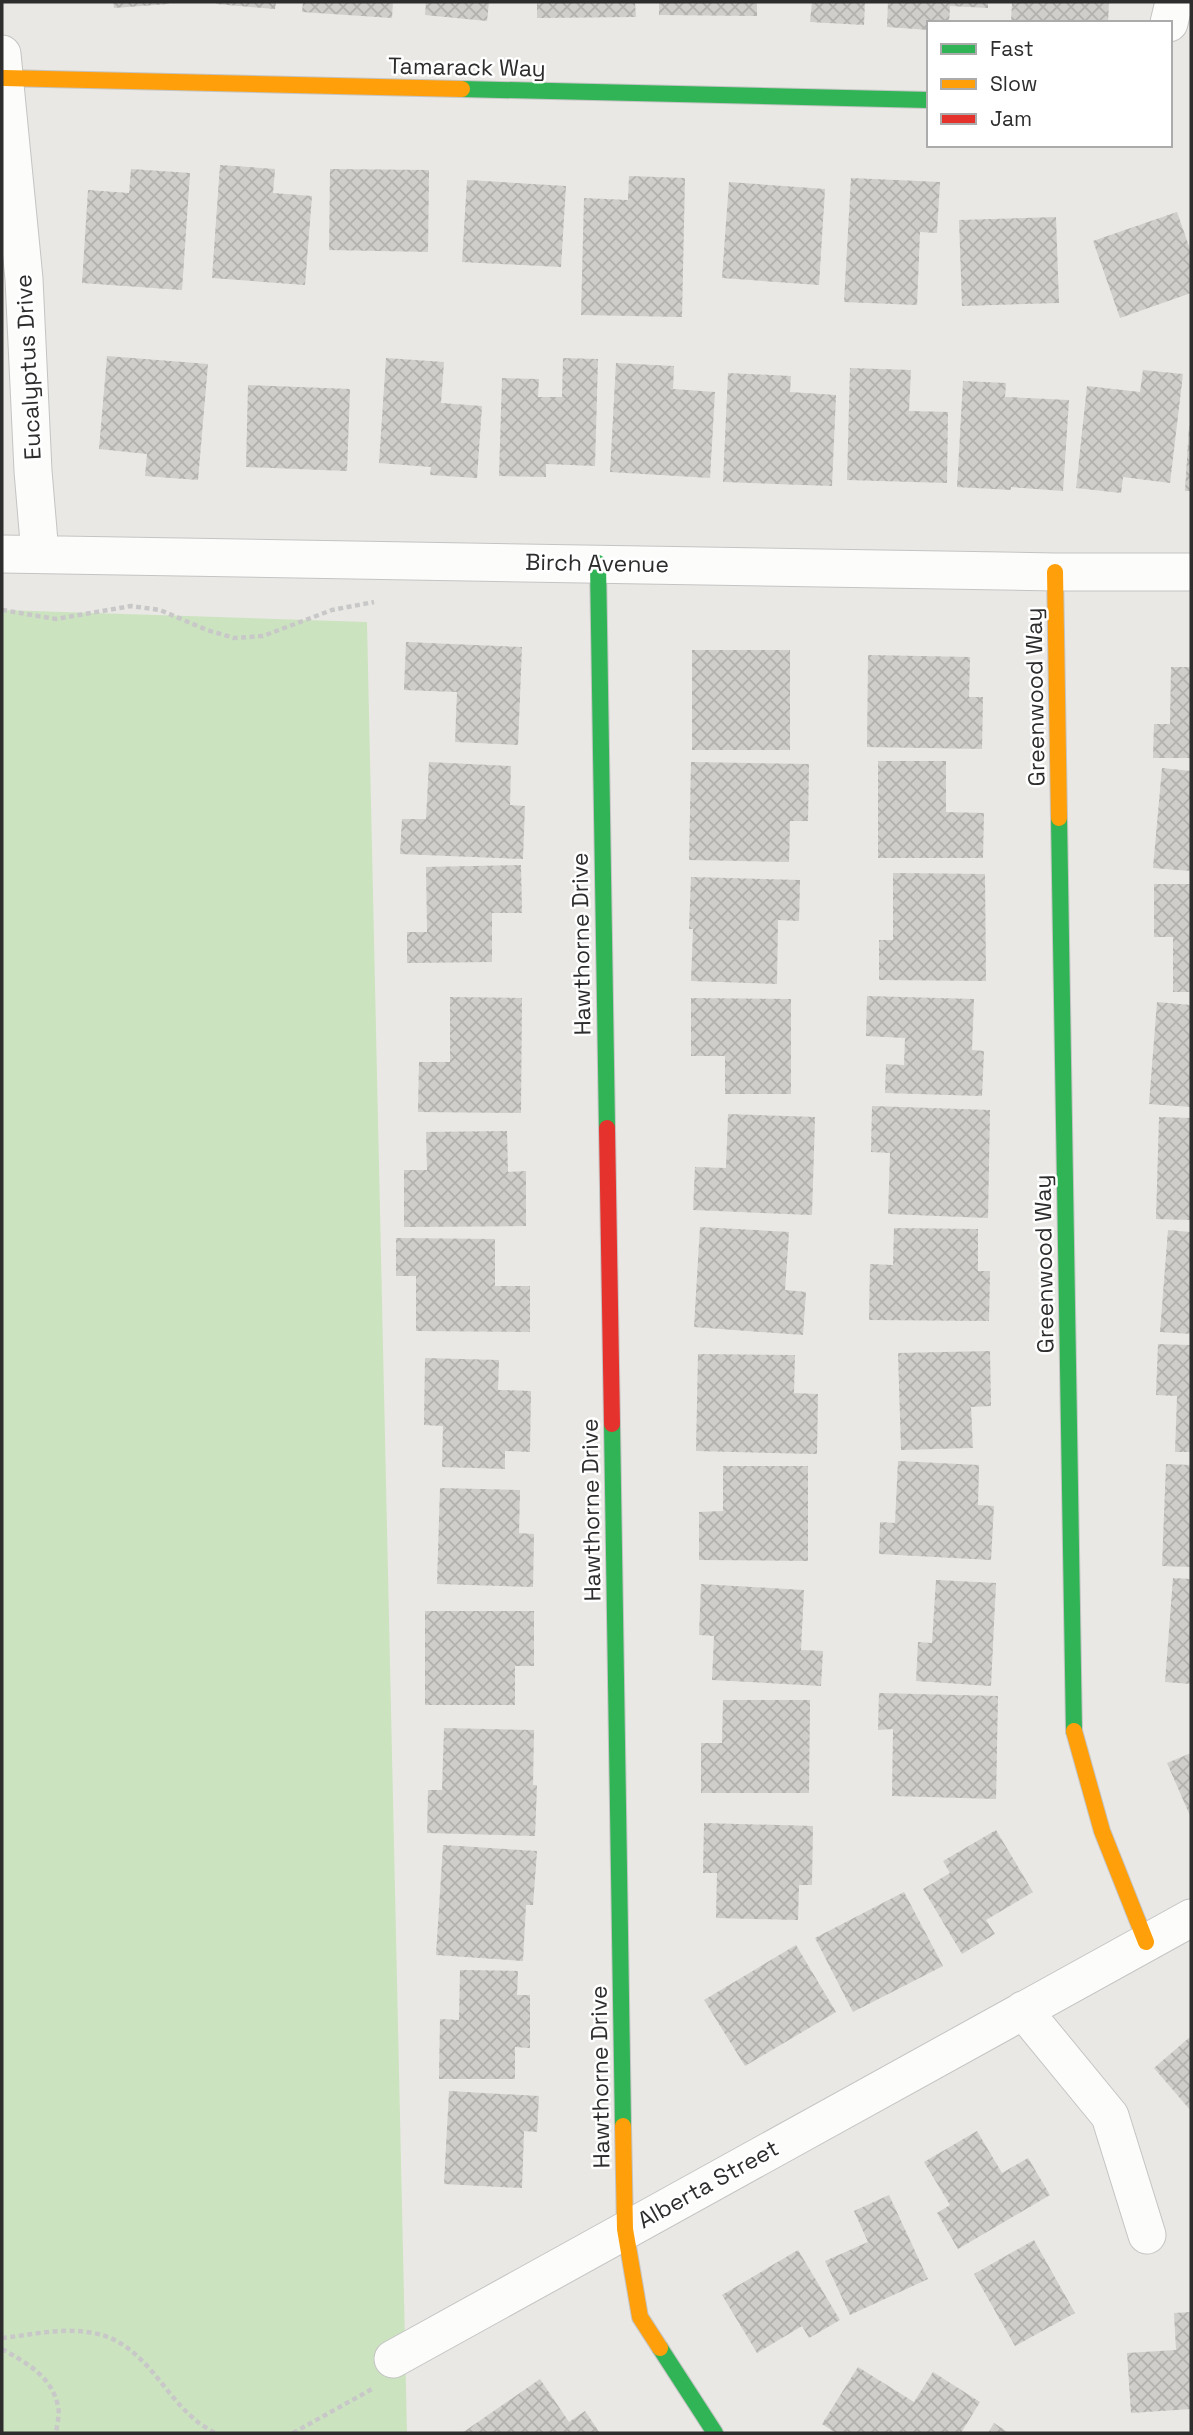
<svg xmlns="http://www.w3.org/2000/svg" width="1193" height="2435" font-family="'Space Grotesk',sans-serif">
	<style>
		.park { fill: #cce3c0 }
		.building { fill: url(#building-cross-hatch) }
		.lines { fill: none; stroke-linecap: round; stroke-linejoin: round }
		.street-casing { stroke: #c4c4c4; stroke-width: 39 }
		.fast-casing { stroke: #c4c4c4; stroke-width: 18 }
		.slow-casing { stroke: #c4c4c4; stroke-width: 18 }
		.jam-casing { stroke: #c4c4c4; stroke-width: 18 }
		.path { stroke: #c8c8c8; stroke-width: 4.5; stroke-dasharray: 5 3.5; stroke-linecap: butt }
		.street { stroke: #fcfcfb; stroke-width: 37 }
		.fast { stroke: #30b455; stroke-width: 16 }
		.slow { stroke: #ff9f0a; stroke-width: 16 }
		.jam { stroke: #e5322d; stroke-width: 16 }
		.labels { text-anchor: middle; stroke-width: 5; stroke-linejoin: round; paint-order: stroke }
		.street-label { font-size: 23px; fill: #2d2d2d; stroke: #fff }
	</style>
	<defs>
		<pattern id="building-cross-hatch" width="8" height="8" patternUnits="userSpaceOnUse" patternTransform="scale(1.75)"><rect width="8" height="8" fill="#cfceca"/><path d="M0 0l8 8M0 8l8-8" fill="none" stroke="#b2b1ae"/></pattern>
	</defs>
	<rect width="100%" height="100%" fill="#eae8e4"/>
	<!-- park -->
	<path class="park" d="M2,610L367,622L407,2433H2Z"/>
	<!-- building -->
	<path class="building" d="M113,2H168L169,4L114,8Z
		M216,2H276L275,9L216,4Z
		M303,2H393L392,18L302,12Z
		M426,2H489L487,21L425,15Z
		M537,2H635L636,17L537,18Z
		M659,2H757V16L659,15Z
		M812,2H865L864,25L810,22Z
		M888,2H988V8L950,6L949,23H929V30L887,27Z
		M1012,2H1109L1108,23H1011Z
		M220,165L275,169L273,193L312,196L305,285L212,278Z
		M131,169L190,173L182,290L82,283L88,190L129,193Z
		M330,169L429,170L428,252L329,250Z
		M629,176L685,178L682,317L581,315L584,198L628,200Z
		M851,178L940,182L937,233L920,232L917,305L844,302Z
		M467,180L566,186L561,267L462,262Z
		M729,182L825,189L819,285L722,278Z
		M1177,212L1191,252V293L1120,318L1093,241Z
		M1056,217L1059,303L962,306L959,220Z
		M107,356L208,364L198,480L145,476L147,454L99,449Z
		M386,358L444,362L441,403L482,406L477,478L430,475L431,467L379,463Z
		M563,358L598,359L595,466L546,464V477L499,476L502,378L539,379L538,397H562Z
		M616,363L674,366L673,389L715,392L710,478L610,472Z
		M850,368L911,370L909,411L948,412L947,483L847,480Z
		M1143,370L1183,374L1170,483L1123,477L1121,493L1076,488L1087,386L1140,392Z
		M728,373L791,376L790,392L836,395L832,486L723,482Z
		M963,381L1006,383L1005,397L1069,400L1063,491L1011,487V490L957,487Z
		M248,385L350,389L347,471L246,467Z
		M1189,426H1191V491H1185Z
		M406,642L522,647L518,745L455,742L457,692L404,690Z
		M692,650H790V750H692Z
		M868,655L970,657L969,697H983L982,749L867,747Z
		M1171,667H1191V758H1153L1154,724H1170Z
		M878,761H946V812L984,813L983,858H878Z
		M429,762L511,766L510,805L525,806L523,859L400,854L402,819H426Z
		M691,762L809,764L808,821H790L789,862L689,860Z
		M1162,768L1191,771V871L1153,868Z
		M521,865L522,913H492V962L407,963V932H427L426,867Z
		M893,873L985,874L986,981L879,980V940H893Z
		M691,877L800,880L799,921L778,920L777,984L691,981L693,929H689Z
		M1154,884H1191V992H1173V937H1154Z
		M867,996L974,999L972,1050L984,1051L982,1096L885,1093L886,1064L904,1065L905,1038L866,1036Z
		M450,997L522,998L521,1113L418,1112L419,1062H450Z
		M691,998L791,999V1094H725V1056H691Z
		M1157,1002L1191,1005V1107L1149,1104Z
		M872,1106L990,1110L988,1218L888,1214L890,1153L871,1152Z
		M728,1114L815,1117L812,1215L693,1210L695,1167L726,1168Z
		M1159,1117L1191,1118V1220L1156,1219Z
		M507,1131L508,1172L526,1171V1226L404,1227V1170H427L426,1132Z
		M700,1227L789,1232L785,1290L806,1292L803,1335L694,1327Z
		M894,1228L978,1229V1271H990L989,1321L869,1320L870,1264L893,1265Z
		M1168,1230L1191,1232V1334L1160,1332Z
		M396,1238L495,1239V1286H530V1332L416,1331V1276H396Z
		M1158,1344L1191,1345V1452H1175L1177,1396L1156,1395Z
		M990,1351L991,1406L971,1407L973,1448L901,1450L898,1353Z
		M698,1354L795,1355L794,1393L818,1394L817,1454L696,1451Z
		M425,1358L499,1360L498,1390L531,1391L530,1452L505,1451V1469L442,1467L443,1426L424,1425Z
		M898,1461L979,1465L978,1505L994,1506L991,1560L879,1554L880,1522L895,1523Z
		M1166,1464L1191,1465V1567L1162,1566Z
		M723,1466H808V1561L699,1560V1512L723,1511Z
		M440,1488L520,1490L519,1533L534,1534L533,1587L437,1584Z
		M1173,1578L1191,1579V1684L1165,1682Z
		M936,1580L996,1583L991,1686L916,1681L918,1642L932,1643Z
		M701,1584L804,1590L801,1650L823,1651L821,1686L712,1680L714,1636L699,1635Z
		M425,1611H534V1666H515V1705H425Z
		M879,1693L998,1696L996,1799L892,1796L893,1729L878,1730Z
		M723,1700H810L809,1793H701V1743H722Z
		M444,1728L534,1730L533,1785H537L535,1836L427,1833L428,1790H442Z
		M1191,1753V1818L1167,1763Z
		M704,1823L813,1826L812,1885H799L798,1920L716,1918L717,1873H703Z
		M996,1830L1033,1892L986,1920L995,1934L962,1954L923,1889L950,1873L943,1861Z
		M443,1845L537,1851L533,1905H526L523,1961L436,1955Z
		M904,1892L943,1966L853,2012L815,1938Z
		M796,1945L836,2012L745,2066L704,2000Z
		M460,1970L518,1971L517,1995H530V2048L515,2047V2079H439L440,2019L459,2020Z
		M1191,2036V2111L1154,2068Z
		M449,2091L539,2096L537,2132L524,2131L522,2188L444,2184Z
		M977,2131L1002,2173L1028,2158L1050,2195L958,2249L937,2213L950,2205L924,2162Z
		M889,2195L928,2279L850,2315L825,2261L868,2242L854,2211Z
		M1034,2240L1075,2313L1015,2346L974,2274Z
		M798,2250L840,2320L809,2338L802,2326L757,2353L722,2295Z
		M1191,2312V2409L1131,2413L1127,2353L1176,2350L1174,2313Z
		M858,2367L914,2402L933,2372L980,2402L961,2433H836L822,2424Z
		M540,2379L569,2422L585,2411L600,2433H462Z
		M994,2423L1009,2433H988Z"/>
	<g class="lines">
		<defs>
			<path id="street" d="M1169,23L1174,2
				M2,54L24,279L33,471L40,554
				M2,554L1055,572H1191
				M1023,2010L1110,2116L1147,2235
				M393,2359L1191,1918"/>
			<path id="fast" d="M462,89L929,100
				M598,563L607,1128
				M1059,818L1074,1731
				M612,1424L623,2126
				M660,2348L715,2433"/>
			<path id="slow" d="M4,78L462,89
				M1055,572L1059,818
				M1074,1731L1102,1831L1146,1942
				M623,2126L625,2229L640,2317L660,2348"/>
			<path id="jam" d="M607,1128L612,1424"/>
		</defs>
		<!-- street casing -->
		<use href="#street" class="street-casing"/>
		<!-- fast casing -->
		<use href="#fast" class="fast-casing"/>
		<!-- slow casing -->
		<use href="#slow" class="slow-casing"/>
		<!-- jam casing -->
		<use href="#jam" class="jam-casing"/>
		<!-- path -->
		<path class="path" d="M2,610L56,619L131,606L160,610L207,630L234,638L263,636L332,610L374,602
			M2,2338C31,2335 63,2327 93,2333C141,2341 160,2389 193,2418C199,2424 208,2429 215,2433
			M2,2349C26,2363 51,2375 58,2406C60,2414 57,2425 56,2433
			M293,2433L372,2389"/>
		<!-- street -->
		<use href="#street" class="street"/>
		<!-- fast -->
		<use href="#fast" class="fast"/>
		<!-- slow -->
		<use href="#slow" class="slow"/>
		<!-- jam -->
		<use href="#jam" class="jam"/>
	</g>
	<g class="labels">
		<!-- street labels -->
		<g class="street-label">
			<text transform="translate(467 67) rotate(1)" y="8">Tamarack Way</text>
			<text transform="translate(28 367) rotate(-93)" y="8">Eucalyptus Drive</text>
			<text transform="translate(597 563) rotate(1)" y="8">Birch Avenue</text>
			<text transform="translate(1035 697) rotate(-91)" y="8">Greenwood Way</text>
			<text transform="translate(581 944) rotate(-91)" y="8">Hawthorne Drive</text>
			<text transform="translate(1044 1264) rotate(-91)" y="8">Greenwood Way</text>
			<text transform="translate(591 1510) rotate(-91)" y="8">Hawthorne Drive</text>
			<text transform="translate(600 2077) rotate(-91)" y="8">Hawthorne Drive</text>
			<text transform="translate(708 2184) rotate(-29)" y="8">Alberta Street</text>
		</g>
	</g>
	<!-- border -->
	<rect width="1193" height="2435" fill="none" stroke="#2d2d2d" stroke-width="7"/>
	<!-- legend -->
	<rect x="927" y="21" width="245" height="126" fill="#ffffff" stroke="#ababab" stroke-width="2"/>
	<rect x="941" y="44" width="35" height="10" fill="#30b455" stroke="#ababab" stroke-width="2"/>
	<text x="990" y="56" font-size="21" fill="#2d2d2d">Fast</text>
	<rect x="941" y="79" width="35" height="10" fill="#ff9f0a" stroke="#ababab" stroke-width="2"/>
	<text x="990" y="91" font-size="21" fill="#2d2d2d">Slow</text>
	<rect x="941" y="114" width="35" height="10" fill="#e5322d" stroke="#ababab" stroke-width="2"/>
	<text x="990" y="126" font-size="21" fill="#2d2d2d">Jam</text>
</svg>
